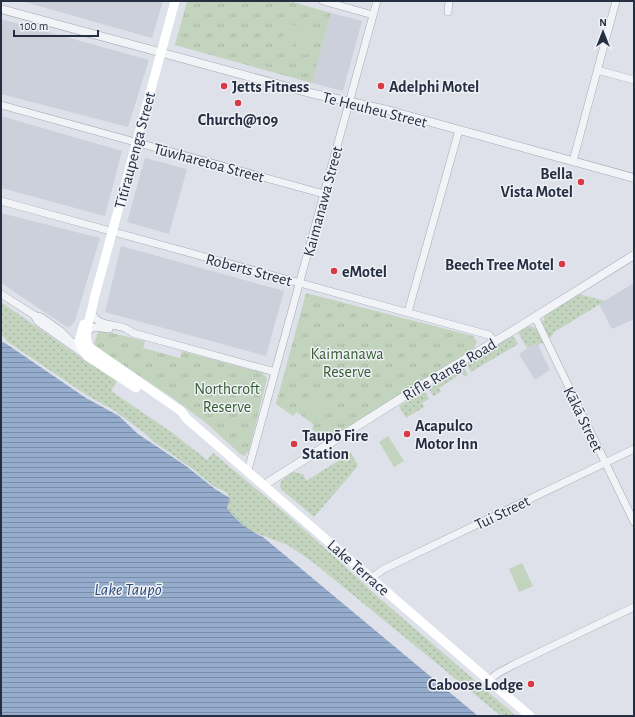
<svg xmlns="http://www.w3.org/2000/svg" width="635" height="717" font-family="'Alegreya Sans',sans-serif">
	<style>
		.built { fill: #ccd0db }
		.grass { fill: url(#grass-dots) }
		.park { fill: url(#park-tufts) }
		.pitch { fill: #c2d3be }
		.water { fill: url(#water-rules) }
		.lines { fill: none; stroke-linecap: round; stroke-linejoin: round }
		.minor-casing { stroke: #a3a8b3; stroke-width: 8 }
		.tertiary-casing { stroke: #a3a8b3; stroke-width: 9 }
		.minor { stroke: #f1f3f7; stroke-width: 7 }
		.tertiary { stroke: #f1f3f7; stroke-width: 8 }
		.secondary { stroke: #fff; stroke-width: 9 }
		.poi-dot { fill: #d93845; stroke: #eef1f6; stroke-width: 1.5 }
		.labels { text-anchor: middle; stroke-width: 3; stroke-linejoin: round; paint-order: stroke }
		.poi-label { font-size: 16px; font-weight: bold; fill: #262e41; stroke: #eef1f6; text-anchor: start }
		.street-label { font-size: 16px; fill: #262e41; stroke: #eef1f6 }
		.park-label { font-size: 16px; fill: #375e32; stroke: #eef1f6 }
		.water-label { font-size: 17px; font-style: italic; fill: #2d4978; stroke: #eef1f6 }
	</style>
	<defs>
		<pattern id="grass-dots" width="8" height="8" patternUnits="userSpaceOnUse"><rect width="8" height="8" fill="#c2d3be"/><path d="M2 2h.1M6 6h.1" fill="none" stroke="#a7b5a4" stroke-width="1.8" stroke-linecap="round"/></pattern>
		<pattern id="park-tufts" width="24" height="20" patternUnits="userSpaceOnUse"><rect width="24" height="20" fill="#c2d3be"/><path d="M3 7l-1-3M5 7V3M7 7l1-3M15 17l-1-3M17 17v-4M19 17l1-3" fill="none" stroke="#a7b5a4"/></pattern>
		<pattern id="water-rules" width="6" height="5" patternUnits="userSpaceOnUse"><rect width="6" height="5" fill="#96accc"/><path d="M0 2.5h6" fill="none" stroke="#7a8ca7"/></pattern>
	</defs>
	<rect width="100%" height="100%" fill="#dee1e9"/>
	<!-- built -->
	<path class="built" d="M21,1H163L152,38Z
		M331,13L362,21L343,91L312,83Z
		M1,19L149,60L128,127L1,94Z
		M1,116L122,151L105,216L1,188Z
		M145,158L187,169L169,234L127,222Z
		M1,213L100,238L75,321L71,326L67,327L1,283Z
		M121,246L284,291L266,356L105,312Z
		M634,283V319L612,329L599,304Z
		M534,344L538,345L550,370L535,380L519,354Z"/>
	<!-- grass -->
	<path class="grass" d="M579,294L605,301L554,332L552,336L549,338L542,324L545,315Z
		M1,302L78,356L117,381L111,391L174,434L207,460L213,453L291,518L337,559L377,596L516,716H501L314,563L288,545L250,531L234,518L227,508L230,498L226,492L212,485L194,470L153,441L146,434L112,409L88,396L8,342L1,334Z
		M527,326C537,325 539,334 544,342L538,345L534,344L527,348L518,332Z
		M513,336L518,344L471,372L466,364Z
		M463,367L468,374L465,377L462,373L439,388L441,392L433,396L429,389Z
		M424,390L429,399L422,403L424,407L406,418L399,406Z
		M351,453L358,466L314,517L281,489L280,486L281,481L293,472L303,474L306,481Z"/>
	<!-- park -->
	<path class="park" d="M187,1H289L331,13L312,83L175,45Z
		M306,293L473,336L477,342L474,348L327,441L312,429L314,425L297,412L293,416L276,404Z
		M99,330L145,341L143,348L180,358L182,351L262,373L267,378L249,451L244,456L239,453L205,422L171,397L95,346L94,343Z"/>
	<!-- pitch -->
	<path class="pitch" d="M287,23L299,27L291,51L280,47Z
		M302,28L314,31L306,55L294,52Z
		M315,401L324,407L313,423L304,416Z
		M388,436L404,461L394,467L379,442Z
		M522,563L533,586L519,592L509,569Z"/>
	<!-- water -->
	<path class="water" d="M1,342L5,343L86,398L119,416L138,434L186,466L215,489L230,498L227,508C237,522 248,530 263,537L478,716H1Z"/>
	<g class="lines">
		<defs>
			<path id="minor" d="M323,1L373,15
				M448,12L449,1
				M597,70L634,80
				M1,105L324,194
				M573,161L616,1
				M1,201L489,335L495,342
				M1,294L34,315L41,317L61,331L71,341L82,347
				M408,312L459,130
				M92,313C97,326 113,324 125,328C127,329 130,331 133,333L275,372
				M34,315L38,322L85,355
				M535,317L634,522
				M87,332L94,327L109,329
				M248,470L377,1
				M371,578L384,569L634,449
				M489,680L498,673L515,664L634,607"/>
			<path id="tertiary" d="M1,9L310,93L387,110L634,178
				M264,485L422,385L514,330L634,255"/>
		</defs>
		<!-- minor casing -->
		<use href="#minor" class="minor-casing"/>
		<!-- tertiary casing -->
		<use href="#tertiary" class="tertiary-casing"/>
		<!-- minor -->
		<use href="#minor" class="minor"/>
		<!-- tertiary -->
		<use href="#tertiary" class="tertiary"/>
		<!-- secondary -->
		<path class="secondary" d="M175,1L94,299C92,314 82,334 89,347L181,411L187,419L530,716
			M84,324L79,341L80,345L86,355L136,388"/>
	</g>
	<!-- markers -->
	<g class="poi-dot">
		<circle cx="224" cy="86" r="4"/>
		<circle cx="381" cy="86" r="4"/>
		<circle cx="238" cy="103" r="4"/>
		<circle cx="581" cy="182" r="4"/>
		<circle cx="562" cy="264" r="4"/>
		<circle cx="334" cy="271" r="4"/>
		<circle cx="407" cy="434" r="4"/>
		<circle cx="294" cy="444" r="4"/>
		<circle cx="531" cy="684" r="4"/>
	</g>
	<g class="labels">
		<!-- poi labels -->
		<g class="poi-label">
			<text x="232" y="92">Jetts Fitness</text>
			<text x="389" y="92">Adelphi Motel</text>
			<text x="238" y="125" text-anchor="middle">Church@109</text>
			<text x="573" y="179" text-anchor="end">Bella<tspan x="573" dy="18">Vista Motel</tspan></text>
			<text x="554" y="270" text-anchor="end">Beech Tree Motel</text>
			<text x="342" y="277">eMotel</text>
			<text x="415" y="431">Acapulco<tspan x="415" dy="18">Motor Inn</tspan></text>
			<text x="302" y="441">Taupō Fire<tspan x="302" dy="18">Station</tspan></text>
			<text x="523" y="690" text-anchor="end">Caboose Lodge</text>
		</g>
		<!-- street labels -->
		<g class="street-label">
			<text transform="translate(375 109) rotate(14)" y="6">Te Heuheu Street</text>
			<text transform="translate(134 150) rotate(-75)" y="6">Tītīraupenga Street</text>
			<text transform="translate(209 162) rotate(15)" y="6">Tūwharetoa Street</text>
			<text transform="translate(322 201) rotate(-75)" y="6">Kaimanawa Street</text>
			<text transform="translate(249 269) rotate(15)" y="6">Roberts Street</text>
			<text transform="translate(449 369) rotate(-31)" y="6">Rifle Range Road</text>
			<text transform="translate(584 419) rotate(64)" y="6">Kākā Street</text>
			<text transform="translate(502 512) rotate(-26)" y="6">Tui Street</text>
			<text transform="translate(359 567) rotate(41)" y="6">Lake Terrace</text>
		</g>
		<!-- park labels -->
		<g class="park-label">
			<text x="347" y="359">Kaimanawa<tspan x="347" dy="18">Reserve</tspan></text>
			<text x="227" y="394">Northcroft<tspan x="227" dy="18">Reserve</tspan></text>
		</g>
		<!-- water labels -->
		<g class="water-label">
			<text x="128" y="595">Lake Taupō</text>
		</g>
	</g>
	<!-- border -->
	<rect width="635" height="717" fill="none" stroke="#262e41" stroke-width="4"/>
	<!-- north arrow -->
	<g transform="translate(603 32)" stroke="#eef1f6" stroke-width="3" paint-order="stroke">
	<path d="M0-3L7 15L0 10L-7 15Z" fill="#262e41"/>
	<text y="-6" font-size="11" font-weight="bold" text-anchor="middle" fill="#262e41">N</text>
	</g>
	<!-- scale -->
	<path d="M14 30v6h84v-6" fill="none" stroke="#262e41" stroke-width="2"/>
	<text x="20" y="30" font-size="12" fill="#262e41" stroke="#eef1f6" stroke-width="3" paint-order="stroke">100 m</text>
</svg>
